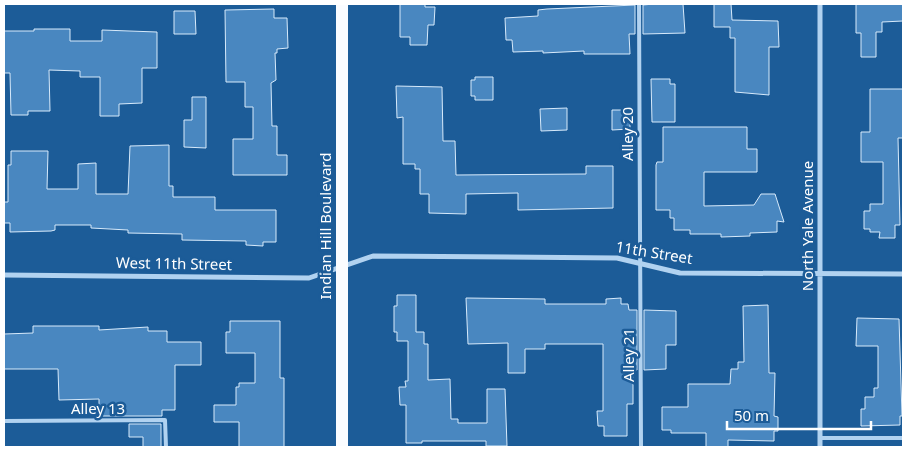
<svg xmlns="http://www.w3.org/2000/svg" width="907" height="451" font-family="'Noto Sans',sans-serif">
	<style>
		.building { fill: #4987c0; stroke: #d7eafb }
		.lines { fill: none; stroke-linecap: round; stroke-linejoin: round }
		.service { stroke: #b1d2f0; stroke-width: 4 }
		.minor { stroke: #b1d2f0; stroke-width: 5 }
		.primary { stroke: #fafcff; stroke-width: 12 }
		.labels { text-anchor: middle; stroke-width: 5; stroke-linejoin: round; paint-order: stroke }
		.street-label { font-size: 15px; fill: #fff; stroke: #1c5c98 }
	</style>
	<rect width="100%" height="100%" fill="#1c5c98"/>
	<!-- building -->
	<path class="building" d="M400,4H425V7H435L434,25H428L427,45H410V37H400Z
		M654,4H683L685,33L643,34V5Z
		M714,4H731L732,20L778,21L779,47H769V95L735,92V38H730V27H714Z
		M856,4H903V21L882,22V32H876V57H861V33H856Z
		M635,5V34H629L630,54H584V51L543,53V51L513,52L512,40H506L505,18L538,16V10L547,9Z
		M274,9V18H287L288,48L277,49V53H275L276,80L271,83L272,126H277V155H287V175H233V139H253V107H245V82H226L225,10Z
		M174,11H195L196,34H174Z
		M34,29H70V41H102V30L157,32V68H142V103L119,104V116H100V77H80V71L49,70L50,111H28V115H11L10,73H4V31H34Z
		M475,77H493V100H475V96H471V80H475Z
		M651,79H670V84H675V122H652Z
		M396,86L442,87L443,141H455L456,175L586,174V166H613V208L518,210V193L466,194V214L429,213V194H420V169H415V164H403V117L397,118Z
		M870,89H903V138H898L900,225H895V238H879L880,232H870V229H864V211H870V204H883V162H861V132H870Z
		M192,97H206V148L184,147V120H192Z
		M567,108V130L541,131L540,109Z
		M612,110H630V129L612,130Z
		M663,127H747V149H757V172H704V206L754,205L761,194H775L784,222L777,221V232L750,233V236L721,237V234H690V230H674V218H670V210H656V165L657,162H663Z
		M169,145V186H173V197H215V210H276V242H263V246L246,245V241L182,240V234L128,233V230L91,228V225H55V230L51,231L10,232V223H4V202H8V165H11V151H48L47,189H78V164L96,163V194H128L130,146Z
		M397,295H416V332H424V344H428V380L450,379L451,419H458V423H487V389H505L507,446H486V441H422V443H406V405H400L399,387H406L405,381H408V341H397V332H394V306H397Z
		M466,298L545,299V304H606V299L621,298V304H628L629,310H637V370H633V404H627V436H604V426H598L597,411H603V344H545V349H525V373H508V343L468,344Z
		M768,305L769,373H775L774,416L778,417V431H774V441L728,440V447H706V433H671V430H662V407H688V384H730L731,369H738V362H744L743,306Z
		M644,310L676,311V345H666V369L644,370Z
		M857,318L899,319L902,416H900V425L861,426V409H865V397H874V388H878V346H856Z
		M230,321H280V378H284V447H239V422H214V405H236V387H239V383H255V353H226V332H230Z
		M33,326H99V330L148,327V331H167V342H201V365H175V410H162V416H99V399L59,400L58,369H4V334L33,333Z
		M129,424H161V447H143V437H129Z"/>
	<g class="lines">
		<!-- service -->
		<path class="service" d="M639,4L641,447
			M4,421L165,420L166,447
			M820,438H903"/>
		<!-- minor -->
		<path class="minor" d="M820,4V447
			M4,275L309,278L373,256L617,258L680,273L903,274"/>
		<!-- primary -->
		<path class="primary" d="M342,4V447"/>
	</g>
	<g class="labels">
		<!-- street labels -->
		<g class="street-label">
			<text transform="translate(628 134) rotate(-90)" y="5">Alley 20</text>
			<text transform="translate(326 226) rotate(-90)" y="5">Indian Hill Boulevard</text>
			<text transform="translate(808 226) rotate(-90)" y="5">North Yale Avenue</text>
			<text transform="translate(654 253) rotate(9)" y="5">11th Street</text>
			<text transform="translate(174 264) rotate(1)" y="5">West 11th Street</text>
			<text transform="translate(629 355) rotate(-90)" y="5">Alley 21</text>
			<text x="98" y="414">Alley 13</text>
		</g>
	</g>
	<!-- border -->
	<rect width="907" height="451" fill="none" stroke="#ffffff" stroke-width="10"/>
	<!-- scale -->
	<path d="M727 421v8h144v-8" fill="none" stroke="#ffffff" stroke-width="2.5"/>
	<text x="734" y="421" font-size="15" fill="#ffffff" stroke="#1c5c98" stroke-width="4" paint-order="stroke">50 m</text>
</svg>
